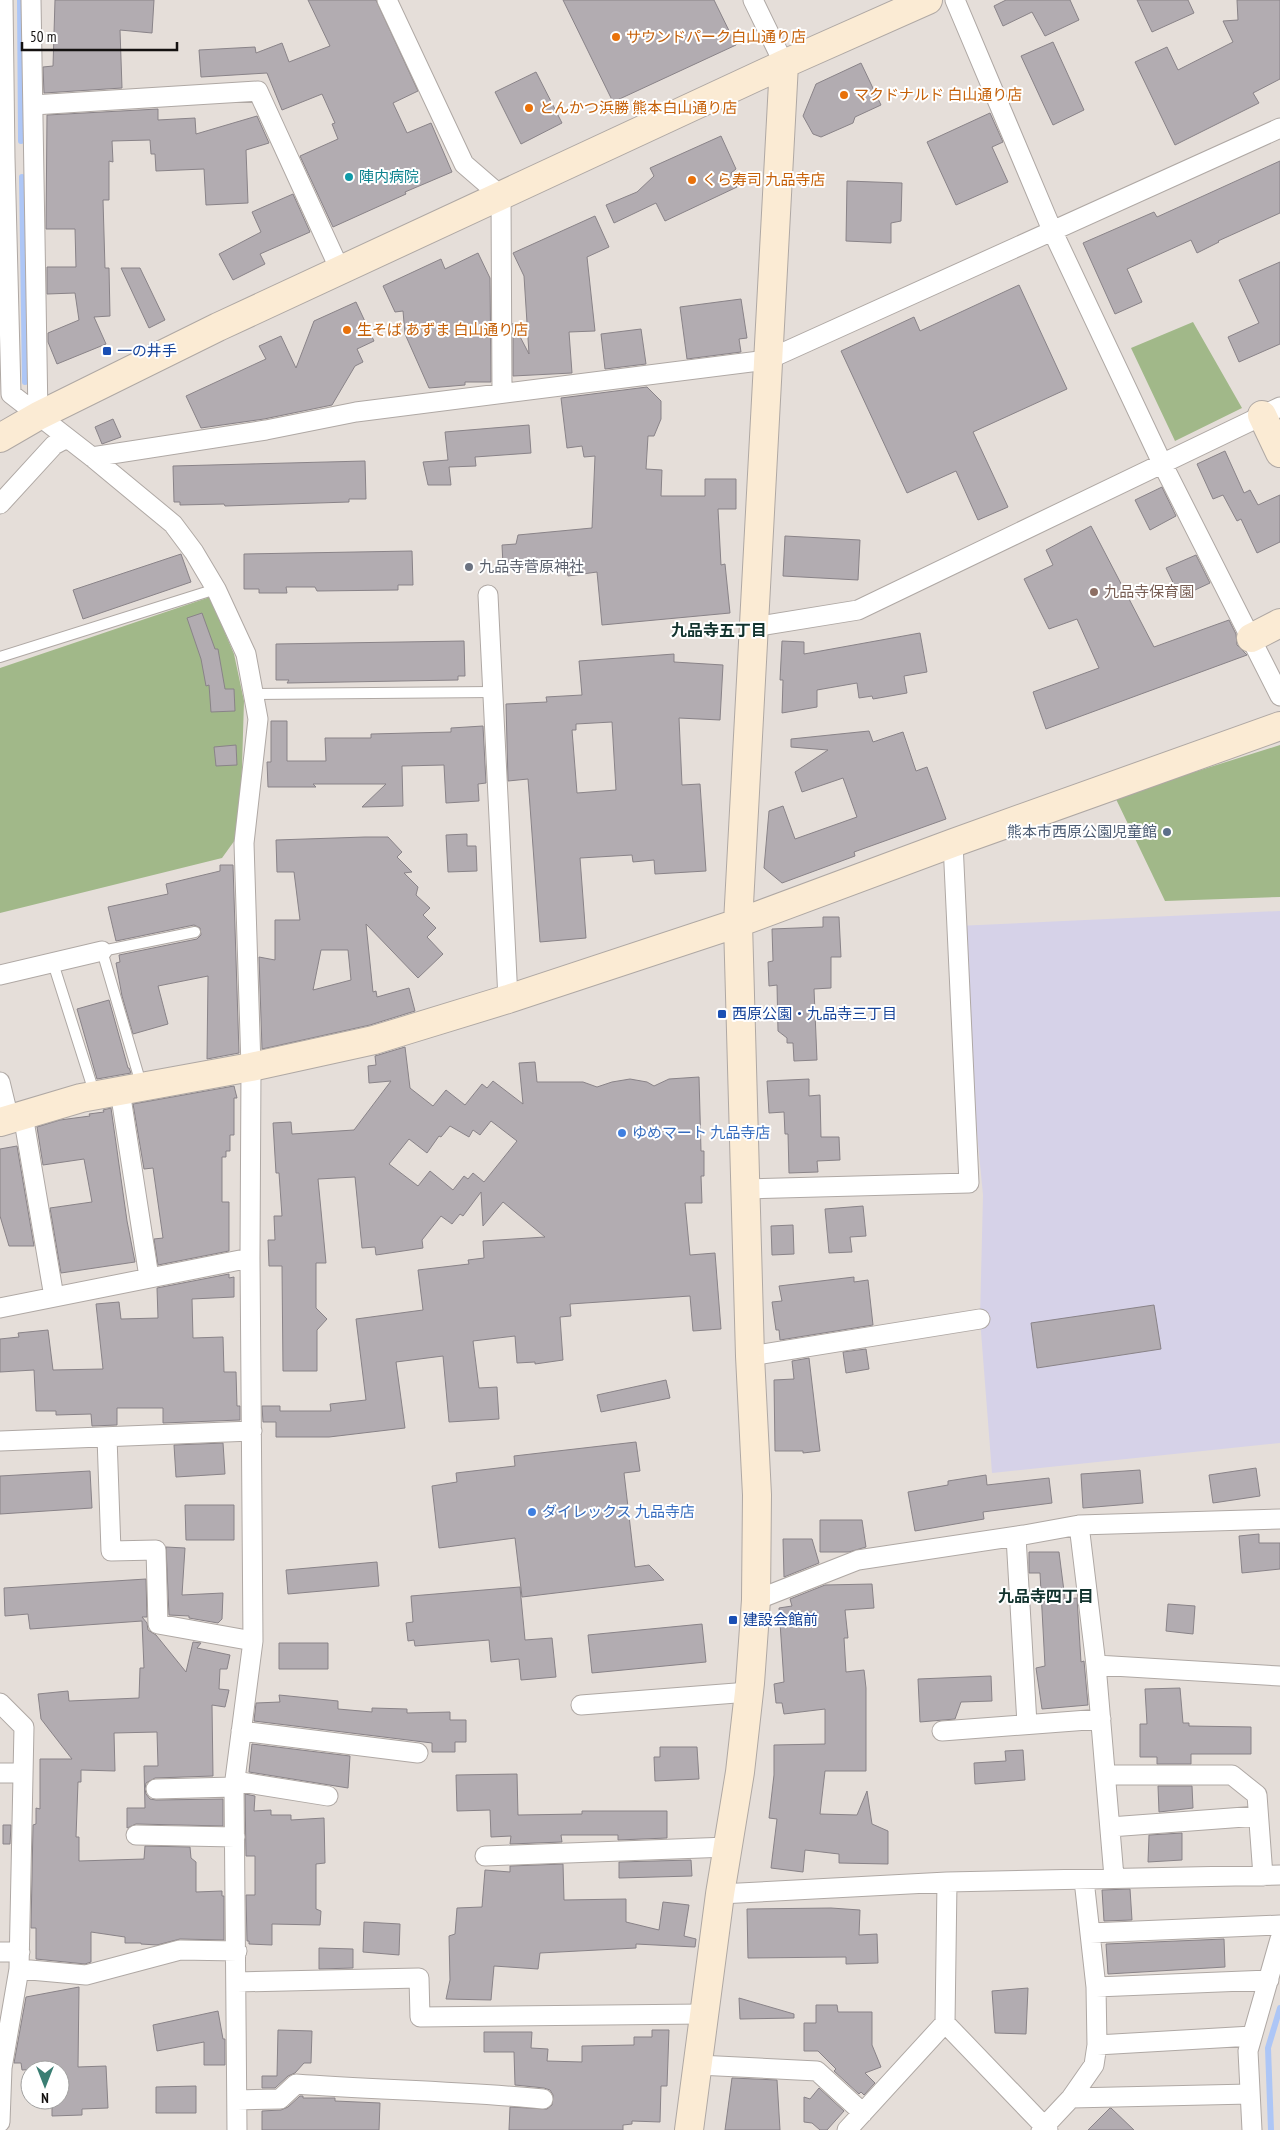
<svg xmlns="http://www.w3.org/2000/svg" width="1280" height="2130" font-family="'PT Sans Narrow','Noto Sans JP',sans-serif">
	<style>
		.education { fill: #d6d2e8 }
		.green { fill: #a1b889 }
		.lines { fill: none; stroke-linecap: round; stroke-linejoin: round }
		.stream { stroke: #adc6f6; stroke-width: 6 }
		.building { fill: #b2acb1; stroke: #898388; fill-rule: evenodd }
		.lane-casing { stroke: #afa8a4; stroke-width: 12 }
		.street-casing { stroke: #afa8a4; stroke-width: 21 }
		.secondary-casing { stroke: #afa8a4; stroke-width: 30 }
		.lane { stroke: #fff; stroke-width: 10 }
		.street { stroke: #fff; stroke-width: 19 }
		.secondary { stroke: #fbebd4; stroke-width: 28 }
		.food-dot { fill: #e8710a; stroke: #fff; stroke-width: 2 }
		.culture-dot { fill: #0f9aa8; stroke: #fff; stroke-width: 2 }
		.transit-dot { fill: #1a4fb4; stroke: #fff; stroke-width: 2 }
		.worship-dot { fill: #6b7280; stroke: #fff; stroke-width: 2 }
		.education-dot { fill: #8d6e63; stroke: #fff; stroke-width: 2 }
		.service-dot { fill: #5c6f8a; stroke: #fff; stroke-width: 2 }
		.shop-dot { fill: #3f7fe0; stroke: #fff; stroke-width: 2 }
		.labels { text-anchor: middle; stroke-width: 4; stroke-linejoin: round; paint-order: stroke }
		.food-label { font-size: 15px; fill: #c56008; stroke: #fff; text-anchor: start }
		.culture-label { font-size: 15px; fill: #0d838f; stroke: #fff; text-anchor: start }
		.transit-label { font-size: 15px; fill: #164399; stroke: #fff; text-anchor: start }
		.worship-label { font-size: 15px; fill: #5b616d; stroke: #fff; text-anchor: start }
		.education-label { font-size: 15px; fill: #785e54; stroke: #fff; text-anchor: start }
		.service-label { font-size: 15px; fill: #4e5e75; stroke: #fff; text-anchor: end }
		.shop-label { font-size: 15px; fill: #366cbe; stroke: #fff; text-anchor: start }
		.neighbourhood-label { font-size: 16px; font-weight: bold; fill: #12332e; stroke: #fff }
	</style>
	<rect width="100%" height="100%" fill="#e5ded9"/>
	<!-- education -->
	<path class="education" d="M1280,911V1443L992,1473L980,1319L983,1195L957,926Z"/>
	<!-- green -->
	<path class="green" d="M1193,322L1242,408L1175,441L1131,348Z
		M210,597L234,654L244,701L240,833L222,858L0,913V668Z
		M1280,745V897L1165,901L1115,797Z"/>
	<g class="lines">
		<!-- stream -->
		<path class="stream" d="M20,0L21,141
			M22,177L25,382
			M1271,2130L1268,2048L1280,2008"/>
	</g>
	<!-- building -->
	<path class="building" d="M55,0H154L152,33L120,30L122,88L44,93L43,67L53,66Z
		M308,0H376L418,91L393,103L407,133L431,123L452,172L405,192L406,194L333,227L300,156L338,139L332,124L335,123L322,94L282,110L267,73L201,77L199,50L255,47L256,53L282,43L289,62L330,46Z
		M563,0H714L736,45L613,102Z
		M1006,0H1070L1079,20L1045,36L1032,12L1003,26L994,6Z
		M1137,0H1188L1194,13L1152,32Z
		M1237,0H1280V79L1253,93L1259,103L1175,145L1135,62L1167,47L1178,70L1233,42L1223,21L1238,20Z
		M1053,42L1084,110L1053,125L1021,56Z
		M861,63L881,105L855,117L853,123L821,137L813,134L803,116L816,84Z
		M536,72L562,123L521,144L495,92Z
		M158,109V120L195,118L196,134L257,116L269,143L246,150L248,203L206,205L204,169L156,171L155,154H151L150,140L112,141L113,162L109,161V200H103L105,268H109L110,316L94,317L106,344L57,364L48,342V333L79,320L75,293L47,294V267H76L75,229H46L47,115Z
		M990,113L1003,142L992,147L1008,182L956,205L927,142Z
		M721,136L736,169L731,173L737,187L665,221L656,203L614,223L606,205L637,192L654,176L650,168Z
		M1280,161V213L1218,241L1219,242L1197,253L1191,240L1127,269L1142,302L1115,314L1083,243L1154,212L1157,217Z
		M847,181L902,183L901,221L891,223V243L846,241Z
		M293,194L310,232L260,254L265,264L233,280L219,254L261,232L252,212Z
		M595,216L609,247L587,257L595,331L569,332L572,373L513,376V323L529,354L524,276L513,253Z
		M478,253L490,278L491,382H465V385L429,388L405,334L403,311L395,312L383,286L441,259L445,269Z
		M1280,262V344L1239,362L1228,337L1259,323L1239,280Z
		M121,268H140L165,320L149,328Z
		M1019,285L1067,389L973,432L1008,507L978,520L956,471L907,493L841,351L914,317L920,331Z
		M741,299L747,338L739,339L741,352L687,359L680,307Z
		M356,302L374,341L357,349L363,362L355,366L332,405L264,419L201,428L186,396L266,359L259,346L281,336L296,368L314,321Z
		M641,329L646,364L605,369L601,334Z
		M647,387L661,401V419L654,436H648L646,469L662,470L661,496H705V479H736V509H718L721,565L725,564L730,613L602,625L597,572L568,576L567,570L526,573L525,563L503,565L502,545L516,544L518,535L592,528L595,456L584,457L582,446L567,448L561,398Z
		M113,419L121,437L102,444L95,427Z
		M529,425L531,453L475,457L476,466L449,467L451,485H428L423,462L448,460L445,432Z
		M1225,451L1244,493L1250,490L1258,505L1280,495V542L1257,553L1241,519L1237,521L1223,495L1213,499L1197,464Z
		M365,461L366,499H349V502L225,506L224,504L180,505V502H174L173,466Z
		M1162,487L1176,516L1150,530L1135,500Z
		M1091,526L1154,647L1229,620L1236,634L1237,645L1247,655L1046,729L1033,692L1099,668L1077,619L1049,629L1024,579L1053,565L1046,550Z
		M785,536L860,540L858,580L783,576Z
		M412,551L413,585H398V590L317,591L315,587H286L287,593H259V589H244V554Z
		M181,554L191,582L83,619L73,590Z
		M1196,555L1210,583L1180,597L1166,568Z
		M202,613L215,649H218L225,689H234L235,711L211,712L209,685L206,686L201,659L187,618Z
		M920,633L927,672L904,676L907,693L873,699L872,696L859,698L857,683L817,690V707L782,713L783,680H780L782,641L804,642V654Z
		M464,641L465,676H458V680L287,683L289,680H276V644Z
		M674,654V662L723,665L720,720L679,718L682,785L700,784L706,871L655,874L654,860L633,862L632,855L580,858L586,938L540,942L528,779L508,781L506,704L547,702L546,697L582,695L579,661ZM612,722L616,790L577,793L572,730H576V724Z
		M271,721H287V761H326L325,738H371V734L451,732V728L483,726L486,783L478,784L479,801L446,803L444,765L402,766L403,806L362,807L386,784H313L316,787H268L267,762H271Z
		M869,731L873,742L903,732L916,771L927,767L946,819L854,852L855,856L782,883L764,868L769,811L783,806L795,839L857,817L843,778L802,792L795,772L828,750L791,747V739Z
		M236,745L237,765L216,766L214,747Z
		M467,834V846H476L477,871L448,872L446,835Z
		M365,837H388L402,852L397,857L412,872L404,873L418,887L416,895L430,908L423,915L436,928L427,937L443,954L418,978L366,924L373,992L376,991L377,997L409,988L415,1011L370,1025L262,1049L259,957L275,960V920H300L294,872H277L276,840ZM321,950H348L351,980L313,990Z
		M220,865H233L239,1053L207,1059L208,976L158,986L168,1024L133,1034L122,996L116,963L120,962L119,955L197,939L201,935L200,928L194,925L116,941L108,907L168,894L166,884L220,871Z
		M823,917H839L841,957H831V988L814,989L817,1060L794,1061L793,1043H787V1038L778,1031L777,985L769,986L768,962L773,961L772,929L823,927Z
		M109,1000L128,1068H129L131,1073L97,1079L77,1009Z
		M405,1047L410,1088L433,1106L446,1090L465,1105L482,1084L487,1088L493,1081L523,1104L519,1063L535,1062L537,1082H583L597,1087L612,1082L630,1079L647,1082L654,1086L669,1079L699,1077L701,1151H704V1176H701L702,1203H685L690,1255L715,1253L721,1329L693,1331L690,1296L570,1304L571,1316L560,1317L563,1360L535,1364V1362L517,1363L515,1336L473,1341L479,1388L497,1387L499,1419L449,1422L443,1356L396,1362L405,1428L329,1437H276V1422H263L262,1406H280V1411H331L330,1404L366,1400L356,1319L423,1310L418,1270L469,1264L468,1260L484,1258L483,1241L545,1237L503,1202L483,1226L481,1192L463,1216L460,1214L452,1224L441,1216L422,1240L423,1248L376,1255L375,1247L362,1248L355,1177L318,1179L326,1263H316V1308L327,1319L317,1330V1371H283L282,1266H269L268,1240H275L274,1216H282L279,1173H276L273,1123L291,1122L292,1134L354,1130L391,1081L369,1083L368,1066L376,1065L375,1056ZM491,1121L517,1141L484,1182L473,1173L468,1179L464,1176L453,1190L430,1171L418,1186L389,1164L409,1139L427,1153L439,1136L441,1137L450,1126L469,1137L473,1130L480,1135Z
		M809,1079V1096L820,1095L821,1137H839L840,1160L817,1161L818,1172L789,1173L788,1134H785L784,1112L769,1113L767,1081Z
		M234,1086L237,1098H234V1135H230V1151H226V1157H222V1202H229V1251L158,1265L154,1239L163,1238L153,1168L144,1169L133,1104Z
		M111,1108L127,1221L135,1262L61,1273L50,1208L92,1202L84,1159L43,1165L37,1127L60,1120L90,1116L89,1114L104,1112L103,1110Z
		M17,1146L34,1246H9L0,1216V1149Z
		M863,1206L866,1236L850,1237L852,1252L829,1253L825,1209Z
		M793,1225L794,1254L772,1255L771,1226Z
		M229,1274V1278L234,1277V1297L192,1299L193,1338L223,1337L224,1372H236L237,1406H240V1420L163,1423V1408H117V1425L92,1426L91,1414L56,1415V1411H36L34,1370L0,1372V1339L19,1337L18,1333L48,1330L53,1370L103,1369L96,1304L119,1302L121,1319L158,1318L157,1288Z
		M854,1277V1282L868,1280L873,1325L780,1340L779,1330H776L772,1302L782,1301L779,1286Z
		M1154,1305L1161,1349L1037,1368L1031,1323Z
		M866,1349L869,1369L846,1373L843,1352Z
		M809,1358L820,1451L803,1453V1451H775L774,1380L794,1379L792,1361Z
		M666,1380L670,1398L601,1412L597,1395Z
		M636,1442L640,1471L624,1473L635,1567L649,1565L664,1580L522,1597L515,1538L439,1548L432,1486L457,1482L456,1473L515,1466L514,1456Z
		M223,1443L225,1474L176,1477L174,1445Z
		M1256,1468L1260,1496L1213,1503L1209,1475Z
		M1140,1470L1143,1503L1083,1508L1081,1474Z
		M90,1471L92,1508L0,1514V1476Z
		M986,1475L987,1485L1049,1478L1052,1503L983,1512L984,1519L915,1531L908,1492L948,1485V1481Z
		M185,1505H234V1540H186Z
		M820,1520H862L866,1547L849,1552H820Z
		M1259,1534V1543H1280V1569L1242,1573L1239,1536Z
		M783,1539H812L819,1563L784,1577Z
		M166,1547L185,1548L182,1595L223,1593L222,1619L218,1623L189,1618V1616L169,1615Z
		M1029,1552H1059L1065,1599L1077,1598L1081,1662L1084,1661L1088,1705L1042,1709L1036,1668L1045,1666L1040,1573H1029Z
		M377,1562L379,1586L288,1594L286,1570Z
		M146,1579L147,1617H142L147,1623L148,1630L156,1635L186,1672L193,1642L201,1643L197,1648L230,1655L227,1669H220L219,1689L229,1690L225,1707L212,1705L213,1776L155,1778L146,1783L145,1789L146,1794L150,1799L156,1800L223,1799V1826L136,1824L127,1828V1808H145L144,1766H158L157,1732L114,1733L115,1771L81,1770V1782H78L76,1837H79V1861L144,1859L145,1846L190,1847L191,1858L196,1862V1892L222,1891V1896H224V1940L180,1939L157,1945L141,1944V1943H125V1937L91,1932V1962L85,1964L36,1959V1928H31L33,1825L36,1824V1808L40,1809V1759H72L41,1719L38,1694L68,1691L69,1701L139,1698L140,1668H144L142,1621L30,1629L28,1614L5,1616L4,1588Z
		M872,1584L874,1608L845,1610L848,1638H844L846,1672L864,1670L866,1688V1771H825L820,1814L857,1815L867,1791L872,1824L888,1831V1864L839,1863V1854L805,1850L803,1872L771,1868L777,1819L769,1818L774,1775V1745L825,1744V1709L784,1714L782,1703H776L774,1684L784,1682L779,1608L792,1606L790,1599L825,1585Z
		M520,1587L525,1640L552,1638L556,1677L521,1680L519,1659L491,1662L489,1640L415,1646L414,1640L408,1641L406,1623L413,1622L411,1596Z
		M1168,1604L1195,1606L1193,1634L1166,1631Z
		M702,1624L706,1662L592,1673L588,1635Z
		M279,1643H328V1669H279Z
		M991,1676L992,1701L961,1702L955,1719L920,1722L918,1679Z
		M1180,1688L1183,1723H1189V1726L1251,1727V1754H1191V1764H1157V1757H1140V1724H1147L1145,1689Z
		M279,1695L338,1701V1709L372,1712V1708L407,1709V1713L450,1712V1720H466V1742H455V1752H432V1743L254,1721L256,1703L280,1702Z
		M252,1744L350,1756L348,1788L249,1772Z
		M660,1747H697L699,1779L655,1781L654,1757H660Z
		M1023,1750L1025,1780L975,1784L974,1763L1006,1761L1005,1751Z
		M517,1774L518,1815L582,1814V1811H667V1838L618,1840V1835H561L562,1842L510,1844L511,1836L491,1837L490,1810L457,1811L456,1775Z
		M1158,1786H1192L1193,1808L1159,1812Z
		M245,1794L255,1796L254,1811L271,1810V1815H291V1820L324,1818L325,1863L316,1864V1909L321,1911L320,1925L272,1924V1945L249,1944V1941H247L246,1895H255V1856H246Z
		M3,1825H11L10,1844H3Z
		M1182,1833V1860L1148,1862L1149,1835Z
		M691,1860L692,1876L619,1878V1862Z
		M563,1864L564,1900L626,1899V1922L659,1930L663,1902L689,1905L684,1936L696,1939L695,1947L636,1944V1948L540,1953L538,1969L494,1966L491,2000L446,1999L450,1980L449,1936L455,1934L457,1908L482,1907L485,1870L510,1872V1866Z
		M1130,1889L1132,1920L1104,1921L1102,1890Z
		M831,1908L860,1910L859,1935L877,1934L878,1963L846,1964V1957L748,1958L747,1909Z
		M364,1922L400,1924L399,1955L363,1952Z
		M1224,1939L1225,1967L1108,1974L1106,1944Z
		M319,1948L353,1949V1968L319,1969Z
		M79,1987L78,2067L106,2066L108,2108L82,2109V2115L52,2116V2100H60V2070H52V2068L22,2070L21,2063H14L26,1997Z
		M1028,1988L1026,2034L995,2033L992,1991Z
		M739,1998L794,2014V2018L740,2019Z
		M816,2005H837L838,2012H872V2045L881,2067L865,2073L875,2083L864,2095L861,2092L859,2094L834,2071L836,2069L818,2051H804V2023H816Z
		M218,2011L223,2039H225V2065H204V2042L157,2051L153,2025Z
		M278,2030L312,2031L311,2063H304L295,2073L288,2076L275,2088H262V2076H277Z
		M652,2030H669L667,2086H661L660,2122L632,2121V2124L623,2125V2130H509L510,2107L547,2109L552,2105L553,2095L550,2090L544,2088L515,2085L514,2052H484V2032H532L531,2048L548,2049L547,2061L582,2062V2046L634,2045V2037H652Z
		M732,2078L777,2080L780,2130H725Z
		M196,2086V2113H156V2087Z
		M819,2088L844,2111L827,2130H820L812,2123L804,2122V2097L810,2099Z
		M300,2096H303V2098H335V2101L380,2103L379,2130H262V2111L281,2110L288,2107Z
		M1110,2108H1111L1134,2130H1088Z"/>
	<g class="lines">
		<defs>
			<path id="lane" d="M0,657L216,589
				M253,694L493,692
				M53,963L95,1095
				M142,1087L102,951L195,932"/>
			<path id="street" d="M3,0L5,158L11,394L92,457L173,524L194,552L216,589L246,654L258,719L244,843L251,1067L250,1258L253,1641L234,1787L237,2130
				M31,0L38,416
				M387,0L464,164L501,196L502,393
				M753,0L784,64
				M955,0L1052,230L1162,463L1280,696
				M33,105L258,91L340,270
				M92,457L266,430L356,412L767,360L1280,128
				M0,504L54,445L67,438
				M488,595L508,999
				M754,627L858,610L1280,407
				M0,975L102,951
				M0,1082L9,1119
				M120,1091L149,1277
				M23,1115L54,1297
				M746,1189L969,1183L953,843
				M0,1308L250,1258
				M750,1356L980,1319
				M107,1437L111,1551L156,1550L158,1624L253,1641
				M0,1441L252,1431
				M1079,1525L1096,1665L1114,1877
				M1016,1537L1027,1724
				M756,1600L858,1560L1024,1535L1079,1525L1280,1519
				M1096,1665L1280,1676
				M0,1703L24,1727L19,1969L2,2068L0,2122
				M581,1705L749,1692
				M241,1731L418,1753
				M942,1731L1101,1719
				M0,1773H23
				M1106,1775H1232L1257,1795L1263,1876
				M235,1781L328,1796
				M156,1789L234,1787
				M1110,1827L1258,1816
				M136,1835L235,1837
				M485,1856L728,1847
				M720,1894L947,1882L1280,1875
				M1090,1933L1280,1925
				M0,1952H20
				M19,1969L86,1975L180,1950L237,1951
				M237,1982L419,1978L420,2017L703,2014
				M1096,1987L1269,1980
				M945,2023L1048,2130
				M1097,2045L1252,2036
				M698,2065L817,2071L863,2113
				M1071,2098L1250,2094
				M237,2100L280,2099L296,2084C378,2090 461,2091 543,2099
				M847,2130L945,2023L947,1882
				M1041,2130L1071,2098L1094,2065L1097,2045L1096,1987L1084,1880
				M1252,2130L1248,2051L1280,1939"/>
			<path id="secondary" d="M1262,415L1280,453
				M0,438L38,416L218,327L784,64L928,0
				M1251,638L1280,623
				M0,1122L81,1098L251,1067L374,1040L508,999L738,923L953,843L1280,726
				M689,2130L720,1894L740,1772L750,1683L756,1600L757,1495L750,1356L738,923L784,64"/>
		</defs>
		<!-- lane casing -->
		<use href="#lane" class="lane-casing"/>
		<!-- street casing -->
		<use href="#street" class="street-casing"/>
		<!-- secondary casing -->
		<use href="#secondary" class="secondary-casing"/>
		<!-- lane -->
		<use href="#lane" class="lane"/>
		<!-- street -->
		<use href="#street" class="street"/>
		<!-- secondary -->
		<use href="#secondary" class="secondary"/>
	</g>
	<!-- markers -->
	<g class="food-dot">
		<circle cx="616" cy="37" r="5"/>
		<circle cx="844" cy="95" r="5"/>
		<circle cx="529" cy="108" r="5"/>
		<circle cx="692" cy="180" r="5"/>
		<circle cx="347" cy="330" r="5"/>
	</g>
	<circle class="culture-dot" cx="349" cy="177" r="5"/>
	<g class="transit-dot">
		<rect x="102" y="346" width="10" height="10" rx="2.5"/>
		<rect x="717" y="1009" width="10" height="10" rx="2.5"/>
		<rect x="728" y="1615" width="10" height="10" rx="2.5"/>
	</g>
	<circle class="worship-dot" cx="469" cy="567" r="5"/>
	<circle class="education-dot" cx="1094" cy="592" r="5"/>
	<circle class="service-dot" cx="1167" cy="832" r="5"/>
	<g class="shop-dot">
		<circle cx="622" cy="1133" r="5"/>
		<circle cx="532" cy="1512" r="5"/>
	</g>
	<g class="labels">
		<!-- food labels -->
		<g class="food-label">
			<text x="626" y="42">サウンドパーク白山通り店</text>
			<text x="854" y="100">マクドナルド 白山通り店</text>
			<text x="539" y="113">とんかつ浜勝 熊本白山通り店</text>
			<text x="702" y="185">くら寿司 九品寺店</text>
			<text x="357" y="335">生そば あずま 白山通り店</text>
		</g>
		<!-- culture labels -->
		<g class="culture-label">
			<text x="359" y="182">陣内病院</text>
		</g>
		<!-- transit labels -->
		<g class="transit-label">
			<text x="117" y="356">一の井手</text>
			<text x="732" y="1019">西原公園・九品寺三丁目</text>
			<text x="743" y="1625">建設会館前</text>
		</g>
		<!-- worship labels -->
		<g class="worship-label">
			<text x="479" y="572">九品寺菅原神社</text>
		</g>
		<!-- education labels -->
		<g class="education-label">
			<text x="1104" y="597">九品寺保育園</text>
		</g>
		<!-- service labels -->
		<g class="service-label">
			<text x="1157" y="837">熊本市西原公園児童館</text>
		</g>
		<!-- shop labels -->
		<g class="shop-label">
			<text x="632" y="1138">ゆめマート 九品寺店</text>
			<text x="542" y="1517">ダイレックス 九品寺店</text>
		</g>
		<!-- neighbourhood labels -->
		<g class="neighbourhood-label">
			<text x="719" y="636">九品寺五丁目</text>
			<text x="1046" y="1602">九品寺四丁目</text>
		</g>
	</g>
	<!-- north arrow -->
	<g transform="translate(45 2085) rotate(180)"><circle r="24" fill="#ffffff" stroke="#a1a09f"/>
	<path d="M0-4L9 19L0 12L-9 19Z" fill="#3a7e73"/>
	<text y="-8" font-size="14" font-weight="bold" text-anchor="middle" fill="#141110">N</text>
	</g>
	<!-- scale -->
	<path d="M22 42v8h155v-8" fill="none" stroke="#141110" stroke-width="2.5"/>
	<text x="30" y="42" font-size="15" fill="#141110" stroke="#ffffff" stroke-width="4" paint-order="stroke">50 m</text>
</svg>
